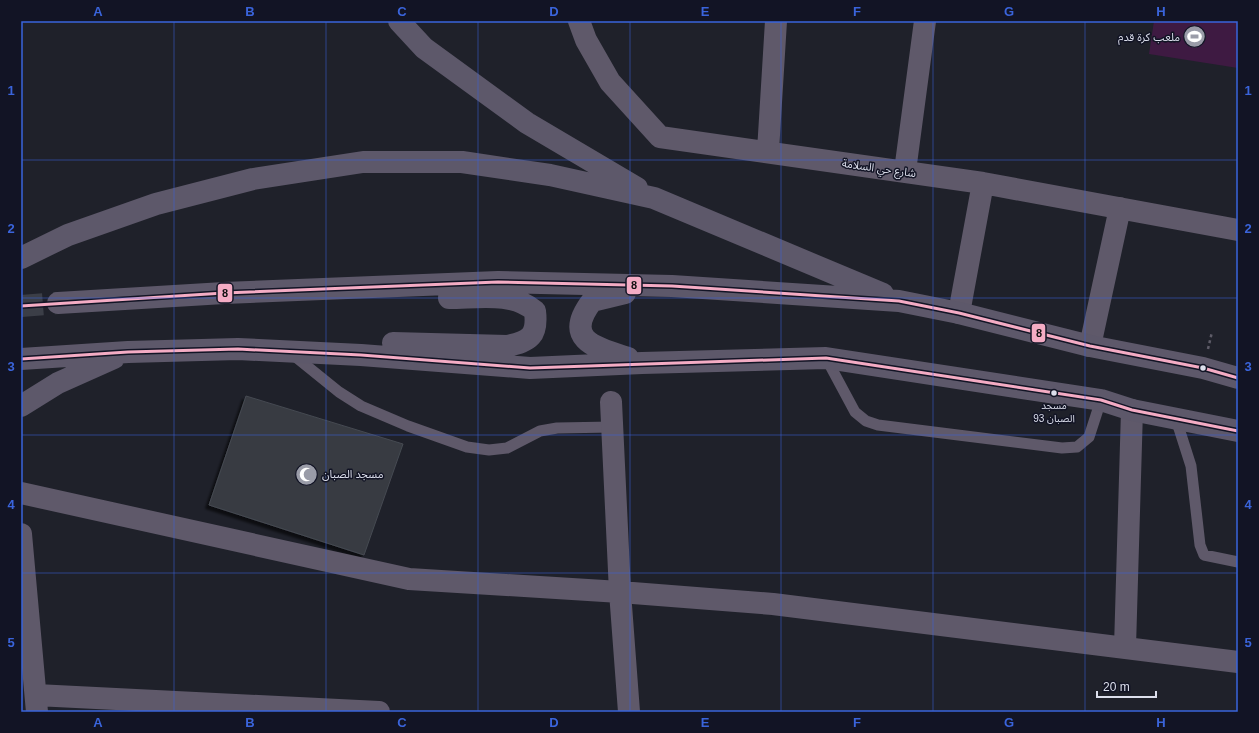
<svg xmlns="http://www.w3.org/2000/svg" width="1259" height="733" font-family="Helvetica,'Noto Sans Arabic',sans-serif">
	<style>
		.green { fill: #3e1a42 }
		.building { fill: #373b42; stroke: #464a52; filter: url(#shadow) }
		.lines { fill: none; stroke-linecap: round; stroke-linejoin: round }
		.trunk-tunnel { stroke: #3b3e47; stroke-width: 22; stroke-dasharray: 22 11; stroke-linecap: butt }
		.path { stroke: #5e5c68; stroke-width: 2.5; stroke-dasharray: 3 3; stroke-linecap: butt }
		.service { stroke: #5f596a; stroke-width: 11 }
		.minor { stroke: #5f596a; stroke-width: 22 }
		.trunk { stroke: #5d586a; stroke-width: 22 }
		.bus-1-casing { stroke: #121425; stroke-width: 6 }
		.bus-1 { stroke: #f4acc4; stroke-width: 3 }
		.grid { fill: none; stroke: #3a64db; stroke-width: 1; stroke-opacity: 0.55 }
		.bus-dot { fill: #dcdfec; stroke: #121425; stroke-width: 1.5 }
		.labels { text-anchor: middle; stroke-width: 3; stroke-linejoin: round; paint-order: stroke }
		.bus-label { font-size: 10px; fill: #dcdfec; stroke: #121425 }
		.poi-label { font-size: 11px; fill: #dcdfec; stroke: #121425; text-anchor: end }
		.street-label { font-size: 11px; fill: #dcdfec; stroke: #121425 }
		.line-badge { stroke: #121425; stroke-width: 1.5 }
		.pale-badge-label { font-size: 11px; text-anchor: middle; font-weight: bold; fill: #111 }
		.neatline { fill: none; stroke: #3a64db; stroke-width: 1.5 }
		.grid-label { font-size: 13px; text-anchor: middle; font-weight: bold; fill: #3a64db }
	</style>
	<defs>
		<filter id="shadow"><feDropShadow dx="-3.5" dy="3.5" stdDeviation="1" flood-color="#0009"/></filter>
	</defs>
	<rect width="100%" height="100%" fill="#1f212a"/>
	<!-- green -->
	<path class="green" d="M1154,21H1238V68L1149,54Z"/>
	<!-- building -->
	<path class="building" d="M246,396L403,444L364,555L209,505Z"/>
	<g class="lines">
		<!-- trunk-tunnel -->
		<path class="trunk-tunnel" d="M21,306L58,303"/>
		<!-- path -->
		<path class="path" d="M1208,349L1212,332"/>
		<!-- service -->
		<path class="service" d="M292,354L339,392L361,406L408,426L467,447L489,450L507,448L540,431L557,428L612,427
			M826,358L855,412L866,421L878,425L1062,448L1077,447L1089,437L1101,400
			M1176,419L1191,466L1200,545L1204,555L1238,562"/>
		<!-- minor -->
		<path class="minor" d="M579,21L586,40L610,82L660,137L983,183L1238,230
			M768,151L776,21
			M905,171L925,21
			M959,313L983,183
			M1090,346L1120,208
			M611,402L620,592L629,712
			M21,493L409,579L620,592L773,604L1238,662
			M21,534L37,712
			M1125,647L1132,410
			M36,695L379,712"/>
		<!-- trunk -->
		<path class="trunk" d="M399,21L424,48L527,123L637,188
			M21,258L68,235L156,204L253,179L363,162H462L550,175L654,198L883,294
			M625,293L592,301C562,340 596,348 628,358
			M58,303L224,293L498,282L672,286L899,301L959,313L1090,346L1203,368L1238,378
			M393,343L507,346C530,341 538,336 535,311C512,291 478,298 449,298
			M21,359L128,352L238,349L361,355L530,368L642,363L826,358L1101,400L1132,410L1238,431
			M21,406L58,383L114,358"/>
		<defs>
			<path id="bus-1" d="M21,306L224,293L498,282L672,286L899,301L959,313L1090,346L1203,368L1238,378
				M21,359L128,352L238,349L361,355L530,368L826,358L1101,400L1132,410L1238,431"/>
		</defs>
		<!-- bus-1 casing -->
		<use href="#bus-1" class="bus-1-casing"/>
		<!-- bus-1 -->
		<use href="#bus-1" class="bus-1"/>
	</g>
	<!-- grid -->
	<path class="grid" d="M174,21V712M326,21V712M478,21V712M630,21V712M781,21V712M933,21V712M1085,21V712M21,160H1238M21,298H1238M21,435H1238M21,573H1238"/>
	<!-- icons -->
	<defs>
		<symbol id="stadium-disc" viewBox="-11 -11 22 22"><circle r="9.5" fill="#9a9ca8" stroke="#121425"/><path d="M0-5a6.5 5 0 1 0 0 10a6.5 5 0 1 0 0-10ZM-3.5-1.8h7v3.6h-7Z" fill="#fff"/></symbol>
		<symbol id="mosque-disc" viewBox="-11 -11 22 22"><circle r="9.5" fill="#9a9ca8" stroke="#121425"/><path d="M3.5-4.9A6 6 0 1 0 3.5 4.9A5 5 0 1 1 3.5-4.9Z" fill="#fff"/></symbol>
	</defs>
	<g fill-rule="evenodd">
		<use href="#stadium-disc" x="1182" y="24" width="25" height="25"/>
		<use href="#mosque-disc" x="294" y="462" width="25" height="25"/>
	</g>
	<!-- markers -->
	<g class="bus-dot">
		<circle cx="1203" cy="368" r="3.5"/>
		<circle cx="1054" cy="393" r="3.5"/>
	</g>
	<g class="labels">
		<!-- bus labels -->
		<g class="bus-label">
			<text x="1054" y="409">مسجد<tspan x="1054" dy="13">الصبان 93</tspan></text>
		</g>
		<!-- poi labels -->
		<g class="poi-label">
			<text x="1180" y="41">ملعب كرة قدم</text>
			<text x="322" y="478" text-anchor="start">مسجد الصبان</text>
		</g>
		<!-- street labels -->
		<g class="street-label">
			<text transform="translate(879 168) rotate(8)" y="4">شارع حي السلامة</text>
		</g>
	</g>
	<g class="line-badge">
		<rect x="626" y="276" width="16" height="19" rx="4" fill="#f4acc4"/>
		<rect x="217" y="283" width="16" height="20" rx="4" fill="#f4acc4"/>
		<rect x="1031" y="323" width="15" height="20" rx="4" fill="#f4acc4"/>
	</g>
	<g class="pale-badge-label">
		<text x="634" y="289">8</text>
		<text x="225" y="297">8</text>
		<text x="1039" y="337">8</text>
	</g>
	<!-- border -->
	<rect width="1259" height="733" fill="none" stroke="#121425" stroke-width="44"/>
	<!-- scale -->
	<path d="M1097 691v6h59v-6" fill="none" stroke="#dcdfec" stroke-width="2"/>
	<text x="1103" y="691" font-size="12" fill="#dcdfec" stroke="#121425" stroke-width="3" paint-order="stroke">20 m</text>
	<rect x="22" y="22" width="1215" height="689" class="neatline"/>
	<g class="grid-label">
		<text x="98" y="16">A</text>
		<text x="250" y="16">B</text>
		<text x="402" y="16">C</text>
		<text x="554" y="16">D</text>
		<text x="705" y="16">E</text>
		<text x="857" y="16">F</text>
		<text x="1009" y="16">G</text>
		<text x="1161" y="16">H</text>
		<text x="11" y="95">1</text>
		<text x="1248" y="95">1</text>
		<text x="11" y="233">2</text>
		<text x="1248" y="233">2</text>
		<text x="11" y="371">3</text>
		<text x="1248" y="371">3</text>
		<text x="11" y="509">4</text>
		<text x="1248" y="509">4</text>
		<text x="11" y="647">5</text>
		<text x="1248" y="647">5</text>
		<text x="98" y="727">A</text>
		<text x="250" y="727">B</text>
		<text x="402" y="727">C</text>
		<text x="554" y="727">D</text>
		<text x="705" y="727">E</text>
		<text x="857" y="727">F</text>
		<text x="1009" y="727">G</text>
		<text x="1161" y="727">H</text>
	</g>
</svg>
